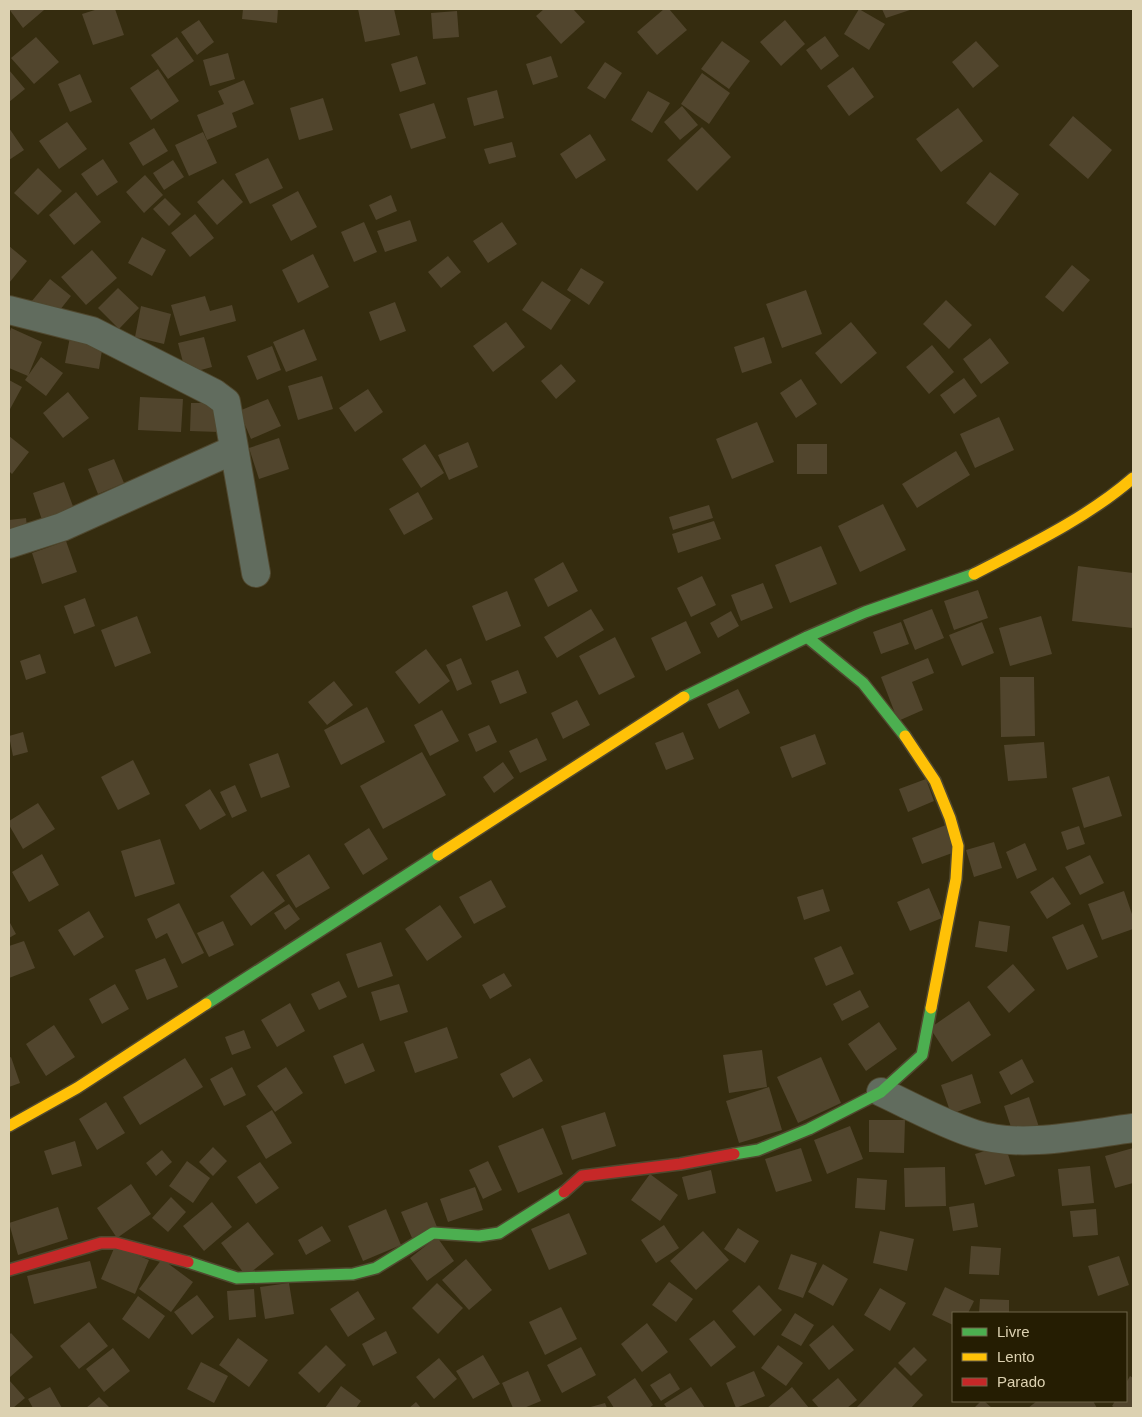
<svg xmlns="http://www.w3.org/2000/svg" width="1142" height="1417" font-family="Arial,sans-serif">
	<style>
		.building { fill: #51452d }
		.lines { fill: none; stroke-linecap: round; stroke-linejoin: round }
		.street-casing { stroke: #50482f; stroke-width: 30 }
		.fast-casing { stroke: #50482f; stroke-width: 14 }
		.slow-casing { stroke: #50482f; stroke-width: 14 }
		.jam-casing { stroke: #50482f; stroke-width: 14 }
		.street { stroke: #616c5e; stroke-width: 28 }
		.fast { stroke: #4caf50; stroke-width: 11 }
		.slow { stroke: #ffc107; stroke-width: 11 }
		.jam { stroke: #c62828; stroke-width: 11 }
	</style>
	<rect width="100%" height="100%" fill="#352c0f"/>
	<!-- building -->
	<path class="building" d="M9,9H43L44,10L23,28Z
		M98,9H115L124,35L93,45L82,14Z
		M243,9H278L277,23L242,19Z
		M358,9H394L400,35L365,42Z
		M544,9H573L585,22L561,44L536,16Z
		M664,9H669L687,30L657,55L637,32Z
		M859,9L885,24L869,50L844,34Z
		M882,9H913L886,18Z
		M457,11L459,37L433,39L431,13Z
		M199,20L214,42L197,55L181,32Z
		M785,20L805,44L781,66L760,42Z
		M825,36L839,56L821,70L806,50Z
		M36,37L59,62L34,84L11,58Z
		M177,37L194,61L168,79L151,55Z
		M722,41L750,61L729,89L701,69Z
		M976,41L999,66L973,88L952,62Z
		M228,53L235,79L210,86L203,60Z
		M417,56L426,84L400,92L391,64Z
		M551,56L558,77L533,85L526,64Z
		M605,62L622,73L605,99L587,88Z
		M853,67L874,97L849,116L827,86Z
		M158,69L179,101L151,120L130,88Z
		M9,70L25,89L9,102Z
		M702,73L730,93L709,124L681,104Z
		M80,74L92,102L70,112L58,84Z
		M244,80L254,104L232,113L237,127L207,140L197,115L224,104L218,91Z
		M497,90L504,118L474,126L467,98Z
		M648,91L670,103L652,133L631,120Z
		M323,98L333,130L299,140L290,108Z
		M434,103L446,138L411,149L399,114Z
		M682,106L698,125L680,140L664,122Z
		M958,108L983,141L941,172L916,139Z
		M1073,116L1112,150L1088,179L1049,145Z
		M67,122L87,149L59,169L39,141Z
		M702,127L731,157L697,191L667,160Z
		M9,128L24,150L9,160Z
		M154,128L168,151L143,166L129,143Z
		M203,132L217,163L189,176L175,145Z
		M590,134L606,160L576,179L560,154Z
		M512,142L516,157L489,164L484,149Z
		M268,158L283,188L250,204L235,174Z
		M103,159L118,182L97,196L81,174Z
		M173,160L184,177L164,190L153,173Z
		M38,168L62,191L38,215L14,193Z
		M990,172L1019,194L995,226L966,203Z
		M145,175L163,195L144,213L126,192Z
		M223,179L243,202L217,225L197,202Z
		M298,191L317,227L291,241L272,205Z
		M76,192L101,222L74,245L49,215Z
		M391,195L397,211L376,220L369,205Z
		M165,198L181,214L169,226L153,209Z
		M195,214L214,238L190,257L171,233Z
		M410,220L417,241L385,252L377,231Z
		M364,222L377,252L354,262L341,232Z
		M502,222L517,244L488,263L473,241Z
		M142,237L166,250L152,276L128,263Z
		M9,246L27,261L9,283Z
		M92,250L117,278L86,305L61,277Z
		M313,254L329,287L298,303L282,270Z
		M448,256L461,272L441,288L428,272Z
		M1072,265L1090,280L1063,312L1045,297Z
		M581,268L604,282L589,305L567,290Z
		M50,279L71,296L52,320L31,302Z
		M542,281L571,300L551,330L522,310Z
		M118,288L139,308L119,329L98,308Z
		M806,290L822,334L782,348L766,304Z
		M205,296L210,311L232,305L236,321L180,336L171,305Z
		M946,300L972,325L949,349L923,324Z
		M395,302L406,331L380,341L369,312Z
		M141,306L171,314L164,344L135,337Z
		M506,322L525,347L493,372L473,346Z
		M851,322L877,353L841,384L815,353Z
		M11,328L42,342L28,376L9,368V334Z
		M304,329L317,360L286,372L273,342Z
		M70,337L103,344L99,369L65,363Z
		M204,337L212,367L186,374L178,343Z
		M764,337L772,363L742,373L734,347Z
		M990,338L1009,363L981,384L963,359Z
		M932,345L954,372L929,394L906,367Z
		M272,346L281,370L257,380L247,356Z
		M41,357L63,373L46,396L25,380Z
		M561,364L576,381L556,399L541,381Z
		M322,376L333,409L298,420L288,386Z
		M964,378L977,396L954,414L940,395Z
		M801,379L817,404L796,418L780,393Z
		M9,380L22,387L9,411Z
		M368,389L383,412L355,432L339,408Z
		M68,392L89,418L63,438L43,413Z
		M140,397L183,399L181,432L138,430Z
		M268,399L281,426L251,439L239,411Z
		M191,403H220L219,432L190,431Z
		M999,417L1014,450L975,468L960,434Z
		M757,422L774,462L732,479L716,439Z
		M9,436L29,452L12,474L9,471Z
		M279,438L289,469L259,479L249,448Z
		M468,442L478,467L449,480L438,455Z
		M425,444L444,473L421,488L402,459Z
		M797,444H827V474H797Z
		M956,451L970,475L917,508L902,484Z
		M114,459L124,483L98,494L88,469Z
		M64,482L74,509L42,520L33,493Z
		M418,492L433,519L404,535L389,509Z
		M883,504L906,550L860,572L838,526Z
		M709,505L713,518L673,530L669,517Z
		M26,518L28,536L9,538V520Z
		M714,521L721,539L678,553L672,534Z
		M66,541L77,572L42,584L32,553Z
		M821,546L837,584L790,603L775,565Z
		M563,562L578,591L548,607L534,579Z
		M1078,566L1133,573V628L1072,621Z
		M702,576L716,605L691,617L677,588Z
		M763,583L773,608L741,621L731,595Z
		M978,590L988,618L954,630L944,601Z
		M507,591L521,626L486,641L472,606Z
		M85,598L95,626L74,634L64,606Z
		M591,609L604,630L557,658L544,637Z
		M932,609L944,638L915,650L903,620Z
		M731,611L739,626L718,638L710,623Z
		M137,616L151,653L115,667L101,630Z
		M1041,616L1052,654L1010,666L999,628Z
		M686,621L701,653L666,671L651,638Z
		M901,622L909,644L881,654L873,632Z
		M982,622L994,653L962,666L949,635Z
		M615,637L635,677L599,695L579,656Z
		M426,649L450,681L419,704L395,672Z
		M40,654L46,673L26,680L20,661Z
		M461,658L472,684L457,691L446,665Z
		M928,658L934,673L912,682L923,710L898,721L881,677Z
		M518,670L527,693L500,704L491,681Z
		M1000,677H1034L1035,736L1001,737Z
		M334,681L353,705L327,725L308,702Z
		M738,689L750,713L719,729L707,704Z
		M577,700L590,725L563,739L551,713Z
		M367,707L385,742L341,765L324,730Z
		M442,710L459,741L430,756L414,725Z
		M489,725L497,742L476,752L468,734Z
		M23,732L28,752L13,756L9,736Z
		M683,732L694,759L666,770L655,743Z
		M815,734L826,764L792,778L780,747Z
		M537,738L547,760L520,773L509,751Z
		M1044,742L1047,778L1008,781L1004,745Z
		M422,752L446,795L383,829L360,786Z
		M278,753L290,787L261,798L249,764Z
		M133,760L150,794L118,810L101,777Z
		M503,762L514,778L494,793L483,777Z
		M1109,776L1122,816L1084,828L1072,788Z
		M926,779L934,801L908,812L899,789Z
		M235,785L247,811L232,818L220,792Z
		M210,789L226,815L200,830L185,805Z
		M38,803L55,829L23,849L9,825V821Z
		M946,825L955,852L922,864L912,838Z
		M1079,826L1085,844L1067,850L1061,832Z
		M369,828L388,859L363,875L344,844Z
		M160,839L175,884L135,897L121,851Z
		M994,842L1002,868L974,877L966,850Z
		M1025,843L1037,870L1017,879L1006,852Z
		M42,854L59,885L29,902L12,872Z
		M309,854L330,888L296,908L276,875Z
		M1090,855L1104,883L1080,895L1065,867Z
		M263,871L285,901L251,926L230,896Z
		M1053,877L1071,904L1047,919L1030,892Z
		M491,880L506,907L474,924L459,897Z
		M929,888L942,918L910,931L897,902Z
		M823,889L830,911L804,920L797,897Z
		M1124,891L1133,917V929L1102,940L1088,904Z
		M179,903L204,953L182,964L167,933L156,939L147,919Z
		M289,904L300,919L285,930L274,913Z
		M440,905L462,937L427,961L405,929Z
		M89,911L104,937L74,956L58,930Z
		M9,921L16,934L9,938Z
		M223,921L234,945L209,957L197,933Z
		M979,921L1010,926L1007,952L975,947Z
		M1083,924L1098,957L1067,970L1052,937Z
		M24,941L35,968L9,978V946Z
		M381,942L393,976L358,988L346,954Z
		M841,946L854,974L826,986L814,958Z
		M165,958L178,987L147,1000L135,970Z
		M1013,964L1035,990L1009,1013L987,987Z
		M504,973L512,986L490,999L482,985Z
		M339,981L347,997L319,1010L311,994Z
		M115,984L129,1009L102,1024L89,999Z
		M399,984L408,1012L380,1021L371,992Z
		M860,990L869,1007L842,1021L833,1004Z
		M969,1001L991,1035L952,1062L930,1028Z
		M290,1003L305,1031L277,1047L261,1020Z
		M879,1022L897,1049L866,1071L848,1044Z
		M54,1025L75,1057L46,1076L26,1044Z
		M447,1027L458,1058L415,1073L404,1042Z
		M244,1030L251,1048L232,1055L225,1037Z
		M363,1043L375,1071L345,1084L333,1056Z
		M762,1050L767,1087L729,1093L723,1055Z
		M11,1057L20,1083L9,1087V1058Z
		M821,1057L841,1103L798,1123L777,1077Z
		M185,1058L203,1087L140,1125L123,1097Z
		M530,1058L543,1081L513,1098L500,1074Z
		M1022,1059L1034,1082L1011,1095L999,1072Z
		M232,1067L246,1095L224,1106L210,1079Z
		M286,1067L303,1093L275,1112L257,1086Z
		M972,1074L981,1103L951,1114L941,1085Z
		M769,1087L782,1130L739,1143L726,1101Z
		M1029,1097L1039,1127L1014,1136L1004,1106Z
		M106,1102L125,1133L97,1150L79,1119Z
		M272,1110L292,1143L266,1159L246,1126Z
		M605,1112L616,1146L572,1160L561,1126Z
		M869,1120H905L904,1153L869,1152Z
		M850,1126L863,1159L827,1174L814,1140Z
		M543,1128L563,1174L518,1193L498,1146Z
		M75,1141L82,1166L52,1175L44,1151Z
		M1005,1145L1015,1176L985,1185L975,1154Z
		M213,1147L227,1161L213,1176L199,1162Z
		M801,1148L812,1181L776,1192L765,1159Z
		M1133,1148V1183L1115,1188L1105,1156Z
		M162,1150L172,1162L156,1176L146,1163Z
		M187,1161L210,1178L193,1203L169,1186Z
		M488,1161L502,1190L483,1199L469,1170Z
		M260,1162L279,1188L256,1204L237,1177Z
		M1090,1166L1094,1203L1062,1206L1058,1169Z
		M945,1167L946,1206L905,1207L904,1168Z
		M711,1170L716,1193L688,1200L682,1177Z
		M650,1174L678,1195L660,1221L631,1200Z
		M857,1178L887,1180L885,1210L855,1208Z
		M131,1184L151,1214L117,1238L97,1208Z
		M475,1187L483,1210L448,1222L440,1199Z
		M171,1197L186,1212L168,1232L152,1218Z
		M212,1202L232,1227L204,1251L183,1226Z
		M427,1202L437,1227L412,1238L401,1212Z
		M974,1203L978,1227L953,1231L949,1207Z
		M58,1207L68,1239L18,1255L9,1223Z
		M386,1209L401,1245L363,1261L348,1226Z
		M1096,1209L1098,1235L1073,1237L1070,1211Z
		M569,1213L587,1254L549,1270L531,1229Z
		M248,1222L274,1254L246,1276L221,1243Z
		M664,1225L679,1248L656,1263L641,1240Z
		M322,1226L331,1241L306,1255L298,1240Z
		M738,1228L759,1241L745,1263L724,1249Z
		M703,1231L729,1260L696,1290L670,1261Z
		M880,1231L914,1239L907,1271L873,1263Z
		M437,1237L454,1261L427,1281L410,1258Z
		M115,1246L149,1260L135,1294L101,1279Z
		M971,1246L1001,1248L999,1275L969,1274Z
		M791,1254L817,1263L803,1298L778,1289Z
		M1119,1256L1129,1285L1098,1296L1088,1266Z
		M162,1259L193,1282L171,1312L139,1289Z
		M466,1259L492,1290L469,1310L442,1280Z
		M90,1261L97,1288L34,1304L27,1276Z
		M823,1264L848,1279L833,1306L808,1292Z
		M669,1282L693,1299L676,1322L652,1305Z
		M289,1283L294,1314L265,1319L260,1287Z
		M437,1283L463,1308L438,1334L412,1308Z
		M759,1285L782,1310L754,1336L732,1311Z
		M945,1287L974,1301L968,1313H953V1325L932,1315Z
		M880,1288L906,1303L890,1331L864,1315Z
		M254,1289L256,1317L229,1320L227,1291Z
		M358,1291L375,1319L348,1337L330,1309Z
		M197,1295L214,1317L192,1335L174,1312Z
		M138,1296L165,1316L149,1339L122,1319Z
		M980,1299L1009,1300V1313H979Z
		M561,1307L577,1339L545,1355L529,1322Z
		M795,1313L814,1325L801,1346L781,1335Z
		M714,1320L736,1347L711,1367L689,1339Z
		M89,1322L108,1346L79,1369L60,1346Z
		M647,1323L668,1352L642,1372L621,1344Z
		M833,1325L854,1350L829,1370L809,1345Z
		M386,1331L397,1353L373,1366L362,1344Z
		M11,1333L33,1357L10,1377L9,1335Z
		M238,1338L268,1360L249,1387L219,1365Z
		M326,1345L346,1365L319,1393L298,1373Z
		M778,1345L803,1363L786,1386L761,1368Z
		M581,1347L596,1375L562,1393L547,1365Z
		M914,1347L927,1360L911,1376L898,1363Z
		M113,1348L130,1371L104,1392L86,1369Z
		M483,1355L500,1384L473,1399L456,1371Z
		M439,1358L457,1379L434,1399L416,1377Z
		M201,1362L228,1376L214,1403L187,1389Z
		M895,1367L923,1395L911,1408H856Z
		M528,1371L541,1401L524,1408H513L502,1383Z
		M754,1371L765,1396L736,1408L726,1383Z
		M670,1373L680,1389L661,1401L650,1385Z
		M1130,1376L1133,1378V1408H1115L1112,1406L1115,1401H1126V1383Z
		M635,1378L653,1405L649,1408H614L607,1397Z
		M838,1378L857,1400L847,1408H819L812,1400Z
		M9,1380L25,1398L13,1408H9Z
		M341,1386L361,1401L356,1408H325Z
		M50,1387L62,1408H33L28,1399Z
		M691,1387L705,1408H667L664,1404Z
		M792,1387L809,1408H767Z
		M99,1397L110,1408H86Z
		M981,1401H984L992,1408H974Z
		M1037,1401H1093L1097,1408H1028Z
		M416,1402L421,1408H409Z
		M605,1403L607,1408H587Z"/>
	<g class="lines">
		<defs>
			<path id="street" d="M9,310L92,331L214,393L226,402L256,573
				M9,544L62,527L233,450
				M881,1092C911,1106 943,1124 975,1134C1021,1149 1086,1134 1133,1128"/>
			<path id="fast" d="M807,637L863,683L905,736
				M684,697L807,637L865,612L974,574
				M206,1004L438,855
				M734,1154L758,1150L809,1129L881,1092L922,1055L931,1008
				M188,1262L237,1278L353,1274L376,1268L433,1233L479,1236L499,1233L564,1192"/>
			<path id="slow" d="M974,574C1028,546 1087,518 1133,478
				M905,736L935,781L950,818L958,846L956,879L931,1008
				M438,855L684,697
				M9,1126L77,1088L206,1004"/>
			<path id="jam" d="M564,1192L582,1176L680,1164L734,1154
				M9,1270L101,1243H116L188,1262"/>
		</defs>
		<!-- street casing -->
		<use href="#street" class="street-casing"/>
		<!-- fast casing -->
		<use href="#fast" class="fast-casing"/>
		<!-- slow casing -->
		<use href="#slow" class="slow-casing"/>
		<!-- jam casing -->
		<use href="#jam" class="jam-casing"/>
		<!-- street -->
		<use href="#street" class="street"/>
		<!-- fast -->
		<use href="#fast" class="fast"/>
		<!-- slow -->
		<use href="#slow" class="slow"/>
		<!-- jam -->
		<use href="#jam" class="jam"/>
	</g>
	<!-- border -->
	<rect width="1142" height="1417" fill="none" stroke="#dcd1b1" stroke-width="20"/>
	<!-- legend -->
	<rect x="952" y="1312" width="175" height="90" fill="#251d02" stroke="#6e6548"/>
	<rect x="962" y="1328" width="25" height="8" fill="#4caf50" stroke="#6e6548"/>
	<text x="997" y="1337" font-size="15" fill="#dcd1b1">Livre</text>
	<rect x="962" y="1353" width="25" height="8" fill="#ffc107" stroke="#6e6548"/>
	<text x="997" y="1362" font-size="15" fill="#dcd1b1">Lento</text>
	<rect x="962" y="1378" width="25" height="8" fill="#c62828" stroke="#6e6548"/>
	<text x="997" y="1387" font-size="15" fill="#dcd1b1">Parado</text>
</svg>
